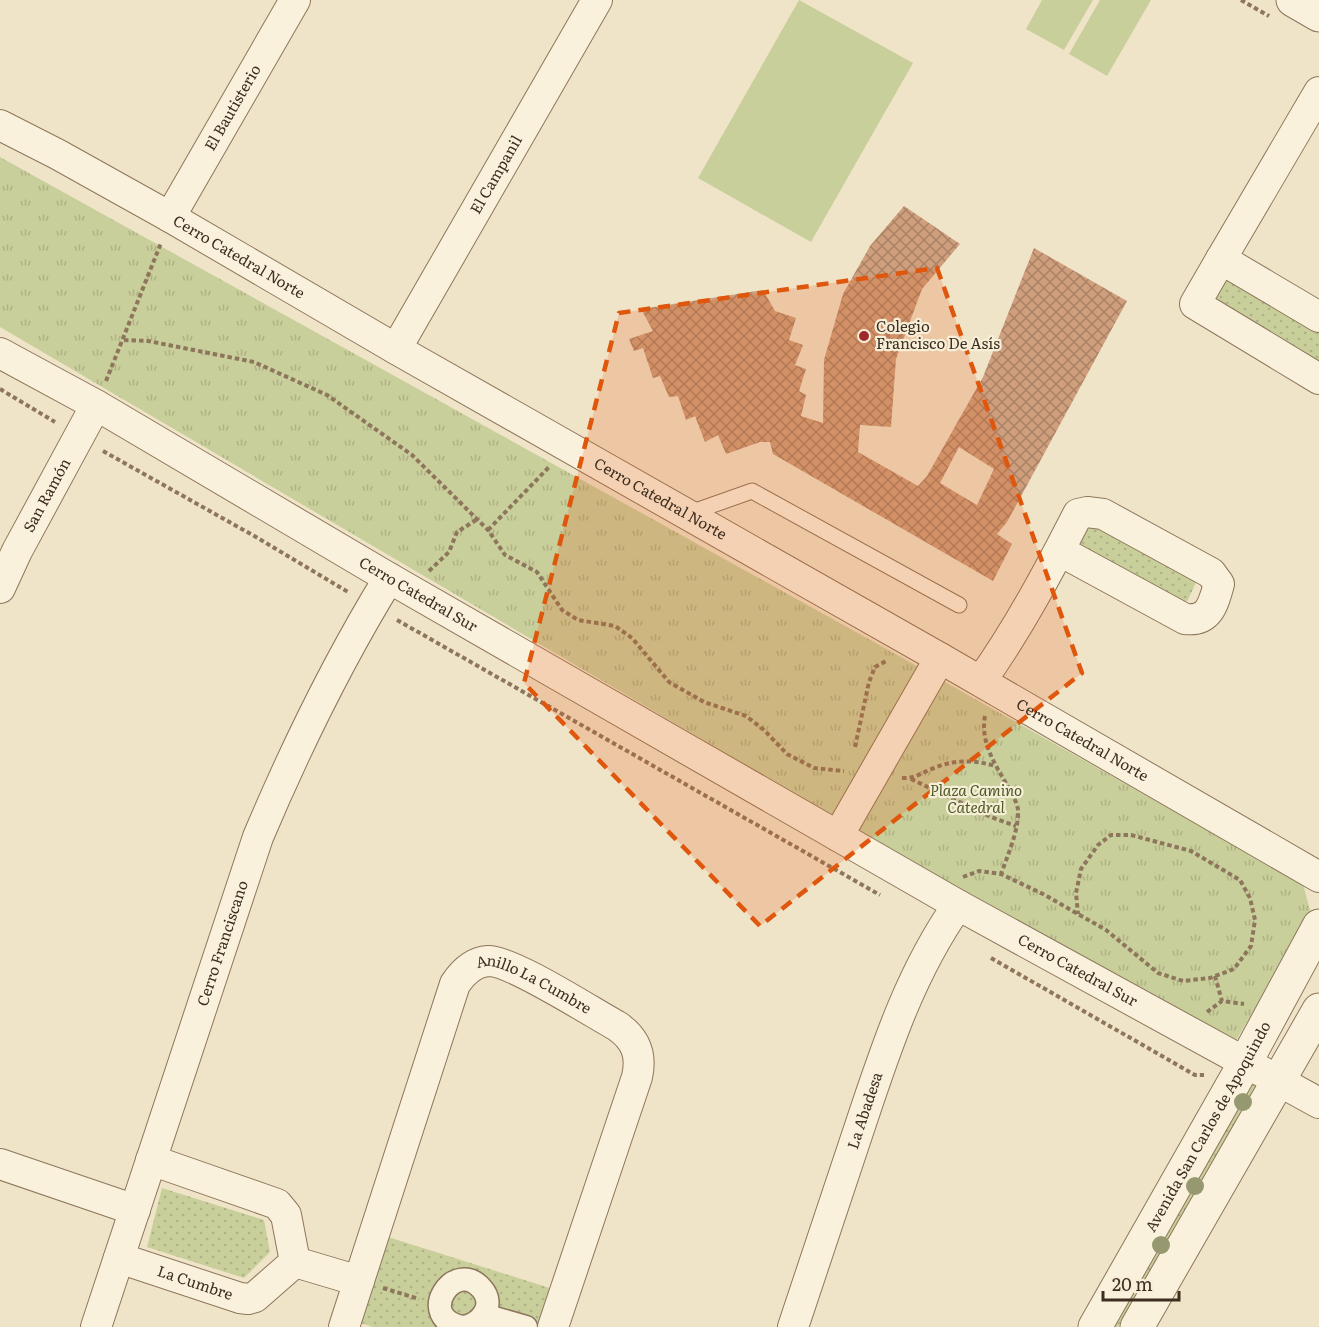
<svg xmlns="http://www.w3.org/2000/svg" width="1319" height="1327" font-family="Literata,serif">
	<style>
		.grass { fill: url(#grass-dots) }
		.park { fill: url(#park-tufts) }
		.garden { fill: #c9cf9b }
		.building { fill: url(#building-cross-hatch); fill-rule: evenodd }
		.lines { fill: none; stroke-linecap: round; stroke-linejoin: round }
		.service-casing { stroke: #8d765c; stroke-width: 17 }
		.pedestrian-casing { stroke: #8d765c; stroke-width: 25 }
		.minor-casing { stroke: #8d765c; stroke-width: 32 }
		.tertiary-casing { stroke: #8d765c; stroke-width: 35 }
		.path { stroke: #8d765c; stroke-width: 4; stroke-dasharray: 4.5 3; stroke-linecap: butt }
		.service { stroke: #faf1dc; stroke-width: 15 }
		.pedestrian { stroke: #faf1dc; stroke-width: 22 }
		.minor { stroke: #faf1dc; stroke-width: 30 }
		.tertiary { stroke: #faf1dc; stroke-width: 33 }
		.tree { fill: #96986f }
		.marked { fill: #df570d; fill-opacity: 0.2; stroke: #df570d; stroke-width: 4.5; stroke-dasharray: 12 8; stroke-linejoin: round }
		.poi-dot { fill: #9e2a2b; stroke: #f7eed8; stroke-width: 2 }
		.labels { text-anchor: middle; stroke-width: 4.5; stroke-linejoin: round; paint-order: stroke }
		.street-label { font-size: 15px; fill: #3d2e20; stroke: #f7eed8 }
		.poi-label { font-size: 15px; fill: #3d2e20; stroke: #f7eed8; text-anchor: start }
		.park-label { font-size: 15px; font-style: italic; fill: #4d5a26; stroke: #f7eed8 }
	</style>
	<defs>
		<pattern id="grass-dots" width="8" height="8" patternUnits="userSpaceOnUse" patternTransform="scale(1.5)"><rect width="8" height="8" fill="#c9cf9b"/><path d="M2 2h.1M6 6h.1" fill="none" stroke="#aeb285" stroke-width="1.8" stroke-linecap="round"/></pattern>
		<pattern id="park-tufts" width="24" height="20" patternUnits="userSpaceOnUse" patternTransform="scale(1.5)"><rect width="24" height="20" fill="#c9cf9b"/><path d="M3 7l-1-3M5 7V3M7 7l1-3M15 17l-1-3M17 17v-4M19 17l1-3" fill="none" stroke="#aeb285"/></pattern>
		<pattern id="building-cross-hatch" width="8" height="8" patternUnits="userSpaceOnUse" patternTransform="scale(1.5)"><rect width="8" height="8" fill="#cf9f7d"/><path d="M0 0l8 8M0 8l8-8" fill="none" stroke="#a98266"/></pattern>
	</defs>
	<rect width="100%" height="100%" fill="#f0e4c8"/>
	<!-- grass -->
	<path class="grass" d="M1228,271L1319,324V364L1210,303Z
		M1089,527L1099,529L1197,580L1188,600L1182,604L1094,556L1077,541L1083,528Z
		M1252,1081L1256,1084V1091L1118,1327H1106Z
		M162,1188L264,1220L270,1252L244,1278L147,1247Z
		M388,1237L556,1290L545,1327H373L360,1323Z"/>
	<!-- park -->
	<path class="park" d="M0,157L883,647L1303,884L1311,914L1235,1042L933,875L0,327Z"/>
	<!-- garden -->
	<path class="garden" d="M799,0L913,63L811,242L698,178Z
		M1042,0H1093L1064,50L1026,29Z
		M1100,0H1151L1107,76L1069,54Z"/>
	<!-- building -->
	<path class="building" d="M904,206L960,244L922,289L896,359L891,427L860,425L858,452L918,486L927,476L983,377L1034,248L1127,301L1007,522L997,534L1012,544L993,581L773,454L770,442H760L726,454L718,435L705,442L695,416L686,420L678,396L669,397L660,376L653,378L643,348L634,351L629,339L653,331L641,309L763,290L775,311L796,318L789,340L803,345L795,365L806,369L799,391L806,395L801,416L823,423L824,360L843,294L870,246ZM959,447L994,469L977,505L940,483Z"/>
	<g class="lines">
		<defs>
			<path id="service" d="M687,514L752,491L959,605"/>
			<path id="pedestrian" d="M484,1315L526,1327
				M463,1327C414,1319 454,1256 482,1289C496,1305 481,1324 464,1327"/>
			<g id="minor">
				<path id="s1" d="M0,125L57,154L170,217L396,349L940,658L1319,877"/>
				<path id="s2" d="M170,217L295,0"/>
				<path d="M1221,259L1319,92"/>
				<path d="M1319,317L1221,259L1195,304L1319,379"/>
				<path id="s3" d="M396,349L597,0"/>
				<path id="s4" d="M0,353L96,405L389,578L958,905L1319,1103"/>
				<path id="s5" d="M0,588L17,551L96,405"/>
				<path d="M981,681C1018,629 1049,571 1078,514L1087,512L1103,514L1211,573L1219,584C1213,605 1209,622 1185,619L1060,551"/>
				<path d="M838,836L940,658"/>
				<path d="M151,1160L277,1204L286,1215L295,1262"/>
				<path d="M0,1164L135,1210"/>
				<path id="s6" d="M119,1258L240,1298L248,1299L255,1297L295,1262"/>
				<path d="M295,1262L359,1281"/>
				<path id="s7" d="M96,1327L258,837C296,747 338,661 389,578"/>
				<path id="s8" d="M344,1327L455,984C463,972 473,962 488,961C511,960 593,1013 617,1026C636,1039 642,1055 637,1077L553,1327"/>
				<path id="s9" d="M793,1327C815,1261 837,1195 859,1129C885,1051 910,973 958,905"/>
			</g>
			<g id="tertiary">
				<path d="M1293,0L1319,15"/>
				<path id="s10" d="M1095,1327L1245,1063L1319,926"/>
				<path d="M1137,1327L1319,1010"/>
			</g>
		</defs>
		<!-- service casing -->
		<use href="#service" class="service-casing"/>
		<!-- pedestrian casing -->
		<use href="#pedestrian" class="pedestrian-casing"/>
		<!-- minor casing -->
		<use href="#minor" class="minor-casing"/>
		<!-- tertiary casing -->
		<use href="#tertiary" class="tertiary-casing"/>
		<!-- path -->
		<path class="path" d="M1241,0L1269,16
			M124,340L148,341L254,362L327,395L412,455L488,530L505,555L537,572L562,610L578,620L615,626L632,638L669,682L704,702L746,716L764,730L787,754L814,768L844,771
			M106,381L161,243
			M0,389L55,422
			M103,451L256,537L348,592
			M488,530L550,466
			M429,571L449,552L457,532L476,520
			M397,620L880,895
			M985,716C980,742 995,764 1007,785C1011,793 1018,803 1018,811C1019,830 1007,857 1001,874
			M855,747L869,682L875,667L888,660
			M902,778C914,779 923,772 934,768C956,759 973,760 996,766
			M911,779L991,817L1016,826
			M963,877L979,871L1001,874L1045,895L1078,914L1106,930L1158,973L1183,981L1210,978L1234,969L1251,946L1255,920L1250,898L1240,880L1191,851L1131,835H1111L1098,845L1081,869L1076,893L1078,914
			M991,958L1195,1075H1204
			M1215,976L1222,1001
			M1207,1012L1222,1001L1244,1004
			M383,1288L419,1299"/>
		<!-- service -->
		<use href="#service" class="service"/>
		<!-- pedestrian -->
		<use href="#pedestrian" class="pedestrian"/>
		<!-- minor -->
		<use href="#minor" class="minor"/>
		<!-- tertiary -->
		<use href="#tertiary" class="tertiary"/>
	</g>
	<!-- trees -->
	<g class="tree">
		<circle cx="1243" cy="1102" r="9"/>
		<circle cx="1195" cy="1186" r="9"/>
		<circle cx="1161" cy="1245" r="9"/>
	</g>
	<!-- marked area -->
	<path class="marked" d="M937,268L1082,673L760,926L524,683L619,313Z"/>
	<!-- markers -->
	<circle class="poi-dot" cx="864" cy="336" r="6"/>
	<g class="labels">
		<!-- street labels -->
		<g class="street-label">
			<text dy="5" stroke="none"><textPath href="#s2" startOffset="126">El Bautisterio</textPath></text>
			<text dy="5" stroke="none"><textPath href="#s3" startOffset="201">El Campanil</textPath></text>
			<text dy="5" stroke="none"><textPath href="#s1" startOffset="273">Cerro Catedral Norte</textPath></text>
			<text dy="5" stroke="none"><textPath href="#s5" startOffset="104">San Ramón</textPath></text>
			<text dy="5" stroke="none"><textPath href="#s1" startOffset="759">Cerro Catedral Norte</textPath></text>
			<text dy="5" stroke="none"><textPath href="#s4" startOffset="483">Cerro Catedral Sur</textPath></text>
			<text dy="5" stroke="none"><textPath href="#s1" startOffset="1245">Cerro Catedral Norte</textPath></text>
			<text dy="5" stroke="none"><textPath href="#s7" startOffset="404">Cerro Franciscano</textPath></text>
			<text dy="5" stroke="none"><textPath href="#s4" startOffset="1242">Cerro Catedral Sur</textPath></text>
			<text dy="5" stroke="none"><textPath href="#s8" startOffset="453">Anillo La Cumbre</textPath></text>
			<text dy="5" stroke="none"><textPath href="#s9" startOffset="228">La Abadesa</textPath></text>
			<text dy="5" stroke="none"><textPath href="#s10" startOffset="230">Avenida San Carlos de Apoquindo</textPath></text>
			<text dy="5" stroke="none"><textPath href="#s6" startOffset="80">La Cumbre</textPath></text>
		</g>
		<!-- poi labels -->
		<g class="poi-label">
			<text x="876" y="332">Colegio<tspan x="876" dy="17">Francisco De Asís</tspan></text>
		</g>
		<!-- park labels -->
		<g class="park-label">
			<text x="976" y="796">Plaza Camino<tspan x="976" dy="17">Catedral</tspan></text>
		</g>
	</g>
	<!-- scale -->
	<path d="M1103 1291v9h76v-9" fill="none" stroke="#3d2e20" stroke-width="3"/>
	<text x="1112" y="1291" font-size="18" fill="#3d2e20" stroke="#f7eed8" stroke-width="4.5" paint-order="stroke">20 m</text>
</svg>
